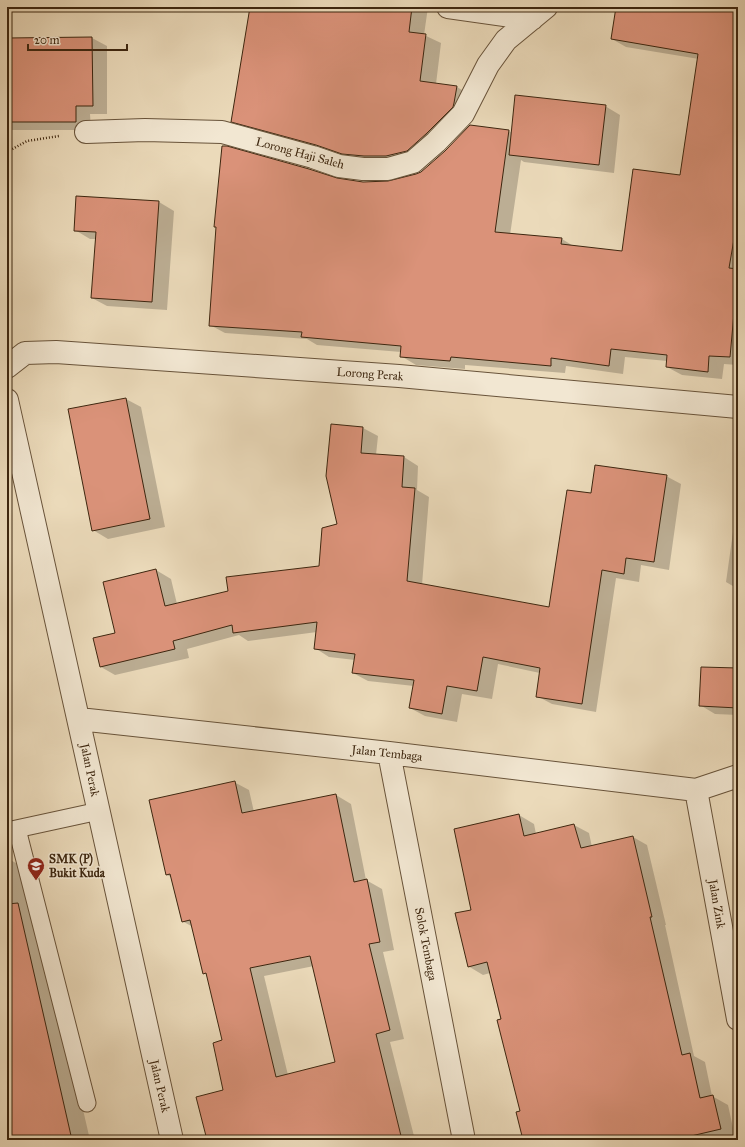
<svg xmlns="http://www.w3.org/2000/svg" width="745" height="1147" font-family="'IM FELL Great Primer',serif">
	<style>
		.shadow { fill: #0003; fill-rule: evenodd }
		.building { fill: #da9279; stroke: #3d260f; fill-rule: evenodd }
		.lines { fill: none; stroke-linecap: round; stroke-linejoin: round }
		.service-casing { stroke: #68533a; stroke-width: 19 }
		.minor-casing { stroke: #68533a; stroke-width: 24 }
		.path { stroke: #3d260f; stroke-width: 2.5; stroke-dasharray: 1 2; stroke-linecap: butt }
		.service { stroke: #f2e7d2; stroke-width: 17 }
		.minor { stroke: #f2e7d2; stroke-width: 22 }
		.labels { text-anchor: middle; stroke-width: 3; stroke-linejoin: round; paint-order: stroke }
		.street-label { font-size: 12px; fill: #3d260f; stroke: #f2e7d2 }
		.poi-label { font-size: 12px; font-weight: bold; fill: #3d260f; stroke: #f2e7d2; text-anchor: start }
	</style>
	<rect width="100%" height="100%" fill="#ebdaba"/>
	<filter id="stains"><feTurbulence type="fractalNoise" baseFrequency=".005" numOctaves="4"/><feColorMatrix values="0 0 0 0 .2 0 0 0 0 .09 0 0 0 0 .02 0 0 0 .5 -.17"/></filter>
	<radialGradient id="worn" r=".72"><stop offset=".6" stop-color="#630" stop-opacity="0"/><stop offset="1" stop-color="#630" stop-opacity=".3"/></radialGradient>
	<!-- shadow -->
	<path class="shadow" d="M251,7H428L424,35L441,43L436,84L457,87L472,96L422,159L358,162L247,130L233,121Z
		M617,7H738V365L724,364L722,379L682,375L667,367V361L625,357L623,374L566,366L565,373L465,365V369L416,365L401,356V352L317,345L307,339L225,333L210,325L337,179L363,182H388L417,175L509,131L512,133L605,106L620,115L614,173L524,162L521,160L510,235L562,239L575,247L623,252L681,176L699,59L626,47L612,39Z
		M92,38L107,46V114H90L91,130H9L7,129V39Z
		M77,197L159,202L174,211L167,310L107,306L92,298L96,239H90L75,230Z
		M126,399L141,407L165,527L108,539L93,530Z
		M332,425L363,428L378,436L376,455L404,457L418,466L417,490L429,497L422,585L550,608L592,494L666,476L681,484L669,570L641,565L639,582L616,578L596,712L552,704L537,696L540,673L498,664L492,699L462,694L457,722L425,716L410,708L414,686L368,681L353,673L355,660L329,657L315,648L317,632L248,641L239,635L187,649L189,658L115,675L101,667L116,633L156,570L171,579L177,604L229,592L320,567L338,525Z
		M733,532L738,533V589L726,582Z
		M738,669V715L715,714L700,705Z
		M234,782L249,790L254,812L336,795L351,804L366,880L382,889L394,950L383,952L404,1039L390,1042L415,1140H208L224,1091V1041L207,975L204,973L193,927L182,921L171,877L167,875ZM314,966L336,1062L288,1075L264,976Z
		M519,815L534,824L536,834L574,825L589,833L592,847L633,837L647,845L666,925H665L694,1056L705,1062L712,1096L728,1105L735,1137L726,1140H524L521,1111L490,973L483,975L468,966L473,910Z
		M7,858L28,870L90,1140H7Z"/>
	<!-- building -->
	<path class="building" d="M250,7H412L409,32L426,34L420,81L457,86L454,103L453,107L427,133L407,151L386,156H364L342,154L316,145L231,122Z
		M616,7H738V216L729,268L738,269L730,357L709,356L708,372L666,367L667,355L611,349L609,366L551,358V366L451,357L450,361L400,357L401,346L301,337L302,332L209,326L216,227H214L222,146H227L309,169L337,178L363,182L388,181L416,174L421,172L445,151L470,125L509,130L495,232L562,238L561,244L622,251L633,169L680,175L698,54L611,39Z
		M92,37L93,106H76V122H7V38Z
		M515,95L606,105L599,165L509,155Z
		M76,196L159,201L152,302L91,298L96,232L74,231Z
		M126,398L150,519L92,531L68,409Z
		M331,424L363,427L361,453L404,456L402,487L415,488L407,581L549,607L567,490L591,493L595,465L667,475L654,562L626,558L624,574L602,570L582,704L536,697L540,668L483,657L477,691L447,686L442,714L409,708L414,680L352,673L355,654L314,649L317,622L233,633L232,625L173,641L175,649L100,667L93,638L115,633L103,582L156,569L165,606L228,591L226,577L319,566L322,528L337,524L326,476Z
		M701,667L738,668V708L699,706Z
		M235,781L242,813L336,794L354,882L367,879L380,942L369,944L390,1030L376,1034L402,1140H207L196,1097L223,1090L213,1043L222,1040L206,973L203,974L190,920L182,922L170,874L166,875L149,800ZM310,956L335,1062L276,1077L250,968Z
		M519,814L524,836L574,824L581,848L633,836L652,917H650L682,1055L690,1053L700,1098L713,1095L721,1129L674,1140H523L516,1112L520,1111L497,1020L501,1019L487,962L468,967L455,913L471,910L454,829Z
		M18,903L72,1140H7V904Z"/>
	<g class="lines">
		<defs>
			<path id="service" d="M17,829L87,1103
				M7,831L99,811"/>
			<path id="minor" d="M448,7L532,19
				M86,132L145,130L222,132L313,157L339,166L363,169H388L413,162L436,142L463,114L488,65L506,40L546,7
				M7,367L25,353L56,352L399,376L738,407
				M7,400L172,1140
				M79,719L389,753L696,790L738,776
				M389,753L463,1135
				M696,790L738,1019"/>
		</defs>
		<!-- service casing -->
		<use href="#service" class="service-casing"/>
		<!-- minor casing -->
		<use href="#minor" class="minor-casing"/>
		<!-- path -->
		<path class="path" d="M7,152L27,141L59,136"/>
		<!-- service -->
		<use href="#service" class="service"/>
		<!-- minor -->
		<use href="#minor" class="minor"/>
	</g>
	<!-- icons -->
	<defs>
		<symbol id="school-pin" viewBox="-11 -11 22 30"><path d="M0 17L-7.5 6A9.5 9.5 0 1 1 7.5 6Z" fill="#8f2418" stroke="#f2e7d2"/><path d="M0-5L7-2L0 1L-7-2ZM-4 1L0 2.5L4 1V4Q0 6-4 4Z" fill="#fff"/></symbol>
	</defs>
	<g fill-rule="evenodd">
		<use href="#school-pin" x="26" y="856" width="20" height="27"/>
	</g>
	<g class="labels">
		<!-- street labels -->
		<g class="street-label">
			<text transform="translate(300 153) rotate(15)" y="4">Lorong Haji Saleh</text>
			<text transform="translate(370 374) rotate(4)" y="4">Lorong Perak</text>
			<text transform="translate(387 753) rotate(6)" y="4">Jalan Tembaga</text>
			<text transform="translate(90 770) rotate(78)" y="4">Jalan Perak</text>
			<text transform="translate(717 904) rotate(80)" y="4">Jalan Zink</text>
			<text transform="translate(426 944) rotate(79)" y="4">Solok Tembaga</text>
			<text transform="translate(160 1086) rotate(77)" y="4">Jalan Perak</text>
		</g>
		<!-- poi labels -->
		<g class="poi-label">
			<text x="49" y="863">SMK (P)<tspan x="49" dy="14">Bukit Kuda</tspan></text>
		</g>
	</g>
	<!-- margin -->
	<rect width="745" height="1147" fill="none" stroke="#ebdaba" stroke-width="24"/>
	<rect x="8" y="8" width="729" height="1131" fill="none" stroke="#3d260f" stroke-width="2"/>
	<rect x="12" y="12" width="721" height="1123" fill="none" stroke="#3d260f"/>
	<!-- scale -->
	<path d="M28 44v6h99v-6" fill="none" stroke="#3d260f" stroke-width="2"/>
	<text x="34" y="44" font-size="12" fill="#3d260f" stroke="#f2e7d2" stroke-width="3" paint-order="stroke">20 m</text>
	<rect width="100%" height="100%" filter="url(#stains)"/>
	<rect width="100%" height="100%" fill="url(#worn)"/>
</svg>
